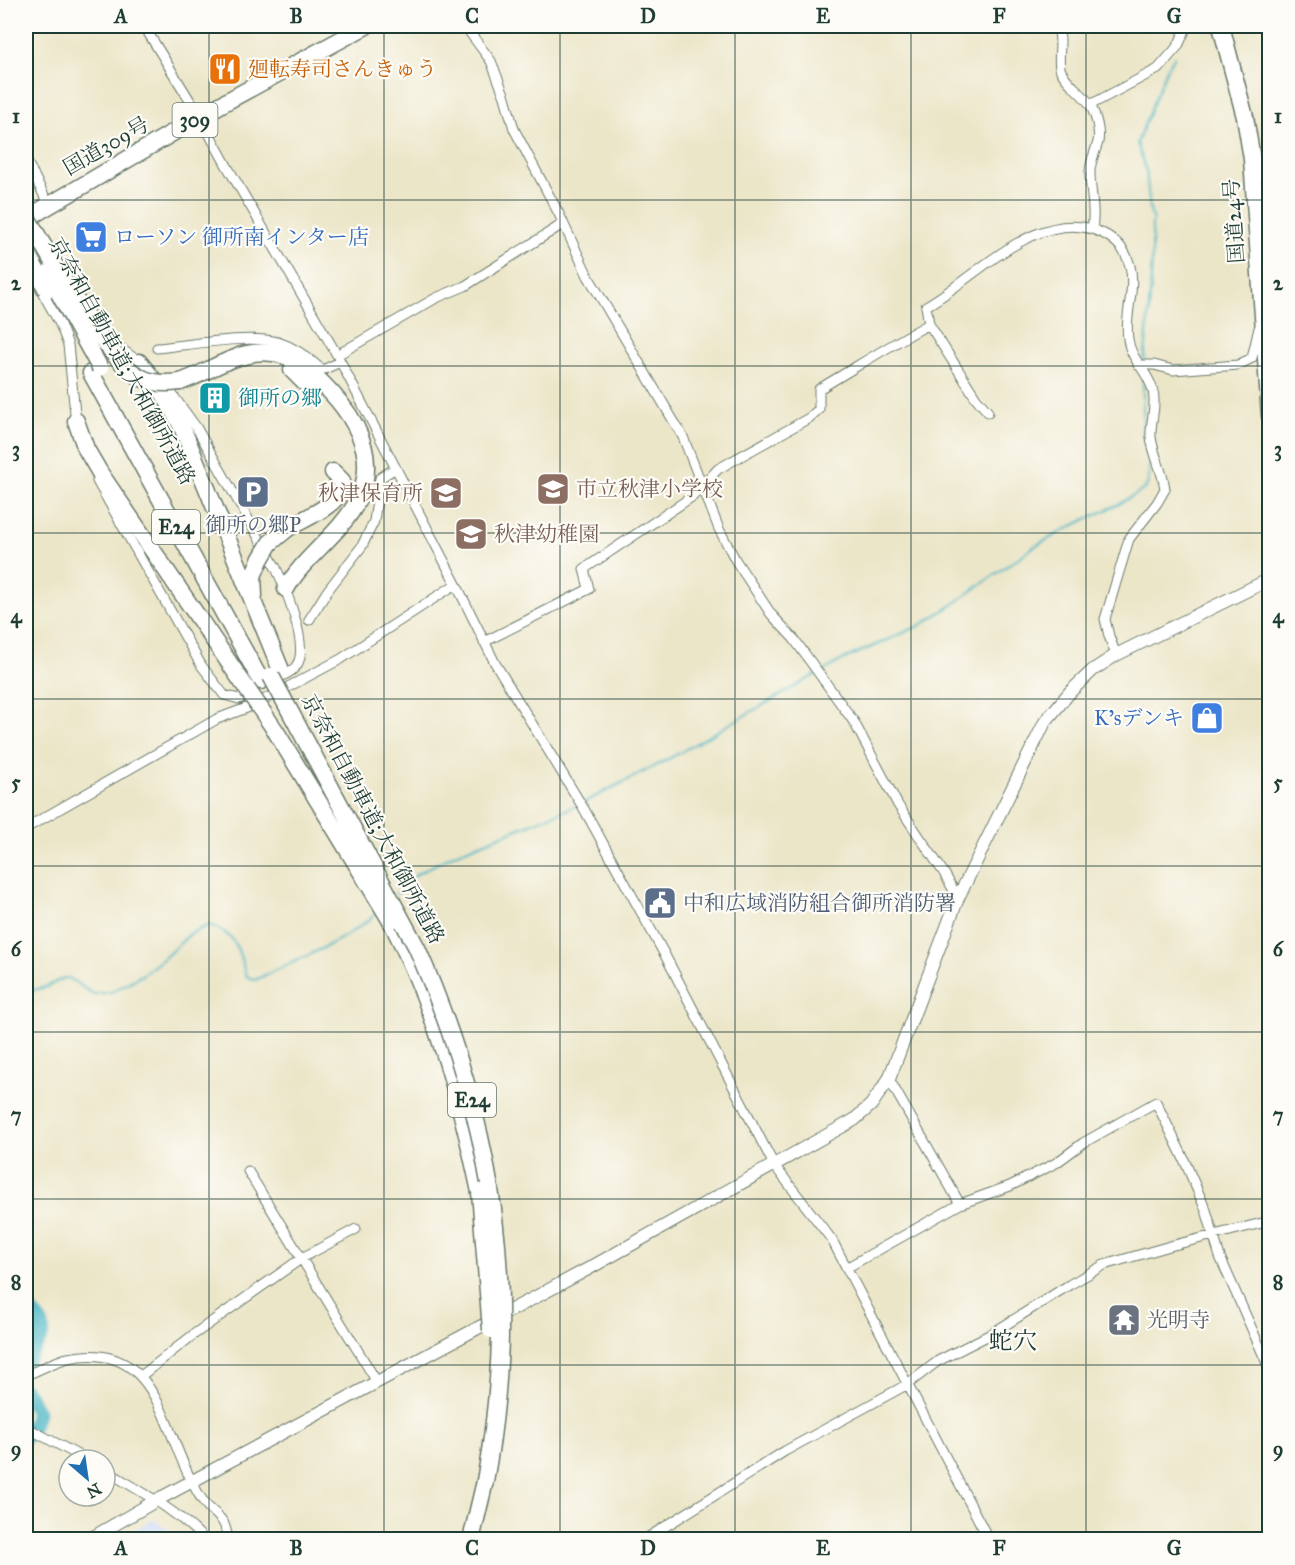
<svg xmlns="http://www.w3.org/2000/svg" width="1295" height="1565" font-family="'IM FELL Great Primer','Noto Serif JP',serif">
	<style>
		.built { fill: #cbdbf9 }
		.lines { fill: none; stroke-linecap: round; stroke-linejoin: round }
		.stream { stroke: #48b5c5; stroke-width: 2 }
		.river { stroke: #48b5c5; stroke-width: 15 }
		.street-casing { stroke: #677868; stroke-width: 11 }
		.secondary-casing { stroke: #677868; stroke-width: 14 }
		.highway-casing { stroke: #677868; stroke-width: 19 }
		.street { stroke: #fff; stroke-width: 9 }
		.secondary { stroke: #fff; stroke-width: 12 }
		.highway { stroke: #fff; stroke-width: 16 }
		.highway-bridge-casing { stroke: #677868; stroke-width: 19; stroke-linecap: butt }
		.highway-bridge { stroke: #fff; stroke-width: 16 }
		.grid { fill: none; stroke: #1f3d34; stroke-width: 1.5; stroke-opacity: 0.55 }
		.labels { text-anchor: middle; stroke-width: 4.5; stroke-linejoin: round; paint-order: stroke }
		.shield { fill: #fdfcf7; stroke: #62766e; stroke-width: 1.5 }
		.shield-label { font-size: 20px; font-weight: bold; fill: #1f3d34 }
		.food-label { font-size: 21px; fill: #c56008; stroke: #fdfcf7; text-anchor: start }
		.street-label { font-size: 21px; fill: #1f3d34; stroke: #fdfcf7 }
		.shop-label { font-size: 21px; fill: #366cbe; stroke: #fdfcf7; text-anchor: start }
		.culture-label { font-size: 21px; fill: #0d838f; stroke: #fdfcf7; text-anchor: start }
		.education-label { font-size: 21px; fill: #785e54; stroke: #fdfcf7; text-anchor: start }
		.service-label { font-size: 21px; fill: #4e5e75; stroke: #fdfcf7 }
		.worship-label { font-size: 21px; fill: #5b616d; stroke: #fdfcf7; text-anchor: start }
		.quarter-label { font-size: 24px; fill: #1f3d34; stroke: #fdfcf7 }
		.neatline { fill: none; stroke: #1f3d34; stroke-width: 2 }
		.grid-label { font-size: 20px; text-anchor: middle; font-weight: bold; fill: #1f3d34 }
	</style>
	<rect width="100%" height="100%" fill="#fdfcf7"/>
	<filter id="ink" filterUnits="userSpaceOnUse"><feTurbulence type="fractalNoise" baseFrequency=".0167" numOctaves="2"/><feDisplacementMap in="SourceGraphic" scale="12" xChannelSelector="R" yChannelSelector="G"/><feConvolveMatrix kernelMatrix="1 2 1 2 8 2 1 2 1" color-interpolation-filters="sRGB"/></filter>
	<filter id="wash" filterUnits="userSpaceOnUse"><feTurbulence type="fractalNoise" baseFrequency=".008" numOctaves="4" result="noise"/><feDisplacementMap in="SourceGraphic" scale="24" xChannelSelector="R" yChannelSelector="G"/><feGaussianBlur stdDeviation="1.35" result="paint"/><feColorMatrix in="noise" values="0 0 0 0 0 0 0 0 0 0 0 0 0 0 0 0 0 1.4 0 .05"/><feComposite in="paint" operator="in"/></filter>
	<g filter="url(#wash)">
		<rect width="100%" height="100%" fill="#ece6c9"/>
		<!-- built -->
		<path class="built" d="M153,1520L184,1539H118Z"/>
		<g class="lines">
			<!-- stream -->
			<path class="stream" d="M1144,363C1149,317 1153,272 1152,225L1153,221L1150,210L1146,171L1137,143L1168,66L1175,56
				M822,672L844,659L919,626L952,605L1035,546L1078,523L1119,504L1145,489L1148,482L1150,462L1143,434V378
				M583,803L674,756L817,674
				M396,894L417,874L455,854L578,805
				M26,992L46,987L64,978H69L93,994L111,992L142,975L163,959L190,934L209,925C238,935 238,949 246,976L255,980C297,959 342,944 377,913"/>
			<!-- river -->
			<path class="river" d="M26,1309C58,1331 35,1338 26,1362
				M26,1391L37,1412L34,1423L26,1436"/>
		</g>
	</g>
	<g filter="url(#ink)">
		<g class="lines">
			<defs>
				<path id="street" d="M144,26L200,117L227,166L337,355L456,584L495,663L584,809L666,957L774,1165L832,1240L989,1540
					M465,26L491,61L505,97L514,129L559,214L588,276L683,437L719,529L736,561L771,614L794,639L854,722L898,805L944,873L958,898
					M1057,26C1064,41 1056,60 1061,71C1068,85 1083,93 1091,106C1096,116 1100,131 1098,142C1095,153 1090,161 1090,173C1090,191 1096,210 1092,228
					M1090,105L1158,69L1178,46L1187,26
					M26,160L49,205
					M40,288L60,324L68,345L76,423
					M109,340L142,364
					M157,348C190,345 248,334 278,342C294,347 309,358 321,369H325L340,362
					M337,355L436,298L465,286L558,227L563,222
					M1138,365H1154L1173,370L1238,365L1252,358L1259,328
					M169,390L196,427L276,568C285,587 308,643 298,663C295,670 287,674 280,677
					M988,412L976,398L929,324L926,306C975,279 1040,203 1102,233C1117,240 1126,250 1130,266C1136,290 1124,315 1128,339C1130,359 1149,372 1153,391C1157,408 1150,421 1151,437C1153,454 1163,472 1165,489L1157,503L1129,539L1105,619L1109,636L1116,655
					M97,481L201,665L224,695L239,699L252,693
					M309,620L328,590L362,546L374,521L380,478L394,469
					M484,642L589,589L584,569L693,496L718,469L809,418L819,409V389C856,367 892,344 929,324
					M26,828L217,719L252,706L341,659L456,584
					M889,1079L960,1204
					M248,1171L377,1382
					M848,1267L960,1204L1010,1186L1056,1163L1083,1143L1156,1102L1182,1155L1206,1210L1220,1257L1270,1370
					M26,1375C40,1370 54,1361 68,1358C156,1340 161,1423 192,1482C196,1490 201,1499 207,1506C212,1511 219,1516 223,1522C226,1527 227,1534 228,1540
					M141,1376L193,1335L302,1258L356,1229
					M26,1427L87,1460
					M105,1470C140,1491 176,1510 205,1540
					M644,1540L785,1451L908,1384L938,1361L991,1334L1069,1285L1104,1265L1170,1246L1270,1221"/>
				<path id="secondary" d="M88,1540L157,1500L588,1269L854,1120L871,1105L889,1079L958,898L1045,722L1070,692L1093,670L1116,655L1270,579"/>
				<path id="highway" d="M1221,26L1245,117L1252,159L1270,416
					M26,219L218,106L366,26
					M239,356C275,346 295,356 321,382C366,426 386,474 340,526C322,547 299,565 286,589
					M139,362L161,389L182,427L281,670
					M292,370L312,390
					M91,373L261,681
					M180,382C203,375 225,358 249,355
					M76,421L86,449L100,473L247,689
					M288,528C305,518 345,503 342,481L333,472
					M254,596L253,576L260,560
					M391,921C435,1007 460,1098 480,1192
					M471,1540L485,1481"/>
			</defs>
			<!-- street casing -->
			<use href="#street" class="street-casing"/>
			<!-- secondary casing -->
			<use href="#secondary" class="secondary-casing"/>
			<!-- highway casing -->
			<use href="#highway" class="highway-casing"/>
			<!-- street -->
			<use href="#street" class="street"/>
			<!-- secondary -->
			<use href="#secondary" class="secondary"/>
			<!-- highway -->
			<use href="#highway" class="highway"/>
			<defs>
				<path id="highway-bridge" d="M26,216C49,254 104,358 140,377C152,384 166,384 180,382
					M26,251L47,290
					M48,273L100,368
					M260,560L270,543L288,528
					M271,676L417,948C494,1125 520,1290 485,1481
					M247,689L275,730L391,921
					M480,1192L491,1330"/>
			</defs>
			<!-- highway-bridge casing -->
			<use href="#highway-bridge" class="highway-bridge-casing"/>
			<!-- highway-bridge -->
			<use href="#highway-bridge" class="highway-bridge"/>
		</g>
	</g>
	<!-- grid -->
	<path class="grid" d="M209,26V1540M384,26V1540M560,26V1540M735,26V1540M911,26V1540M1086,26V1540M26,200H1270M26,366H1270M26,533H1270M26,699H1270M26,866H1270M26,1032H1270M26,1199H1270M26,1365H1270"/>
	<!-- icons -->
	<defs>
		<symbol id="restaurant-square" viewBox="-11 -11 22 22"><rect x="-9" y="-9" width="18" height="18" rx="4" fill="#e8710a" stroke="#fdfcf7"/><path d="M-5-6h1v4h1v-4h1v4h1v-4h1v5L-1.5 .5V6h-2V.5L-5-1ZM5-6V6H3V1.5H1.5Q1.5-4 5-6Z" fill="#fff"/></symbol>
		<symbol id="supermarket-square" viewBox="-11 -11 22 22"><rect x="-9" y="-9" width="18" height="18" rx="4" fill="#3f7fe0" stroke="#fdfcf7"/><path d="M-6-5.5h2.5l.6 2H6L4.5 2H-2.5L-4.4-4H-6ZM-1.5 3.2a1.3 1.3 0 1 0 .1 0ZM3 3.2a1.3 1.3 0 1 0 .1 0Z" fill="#fff"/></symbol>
		<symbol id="building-square" viewBox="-11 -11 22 22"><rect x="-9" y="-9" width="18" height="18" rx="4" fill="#0f9aa8" stroke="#fdfcf7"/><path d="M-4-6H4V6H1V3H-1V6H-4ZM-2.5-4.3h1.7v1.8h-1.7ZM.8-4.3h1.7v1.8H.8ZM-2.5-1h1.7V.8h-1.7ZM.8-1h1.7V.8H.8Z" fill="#fff"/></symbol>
		<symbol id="school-square" viewBox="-11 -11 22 22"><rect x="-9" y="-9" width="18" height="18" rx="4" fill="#8d6e63" stroke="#fdfcf7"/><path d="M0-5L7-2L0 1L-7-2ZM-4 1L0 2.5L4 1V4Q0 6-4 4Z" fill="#fff"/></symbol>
		<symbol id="parking-square" viewBox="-11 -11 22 22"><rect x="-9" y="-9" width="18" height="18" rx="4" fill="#5c6f8a" stroke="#fdfcf7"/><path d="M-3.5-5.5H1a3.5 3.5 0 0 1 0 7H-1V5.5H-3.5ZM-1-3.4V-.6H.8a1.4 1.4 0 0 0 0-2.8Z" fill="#fff"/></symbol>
		<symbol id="shop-square" viewBox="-11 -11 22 22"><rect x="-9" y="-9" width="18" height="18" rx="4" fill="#3f7fe0" stroke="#fdfcf7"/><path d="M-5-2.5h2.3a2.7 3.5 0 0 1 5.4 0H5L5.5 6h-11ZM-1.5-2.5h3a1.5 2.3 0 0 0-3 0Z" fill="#fff"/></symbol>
		<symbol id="civic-square" viewBox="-11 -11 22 22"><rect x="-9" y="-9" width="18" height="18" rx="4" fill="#5c6f8a" stroke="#fdfcf7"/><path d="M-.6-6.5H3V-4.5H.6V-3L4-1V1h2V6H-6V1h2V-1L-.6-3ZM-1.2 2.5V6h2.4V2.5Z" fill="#fff"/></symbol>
		<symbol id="temple-square" viewBox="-11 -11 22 22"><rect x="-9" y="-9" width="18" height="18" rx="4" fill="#6b7280" stroke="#fdfcf7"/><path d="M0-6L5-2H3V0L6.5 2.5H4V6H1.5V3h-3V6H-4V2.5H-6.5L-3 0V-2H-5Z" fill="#fff"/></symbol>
	</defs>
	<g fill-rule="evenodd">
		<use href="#restaurant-square" x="206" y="50" width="38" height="38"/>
		<use href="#supermarket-square" x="72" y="218" width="38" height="38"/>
		<use href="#building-square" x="196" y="379" width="38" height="38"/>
		<use href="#school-square" x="534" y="470" width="38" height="38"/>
		<use href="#parking-square" x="234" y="473" width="38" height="38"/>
		<use href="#school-square" x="427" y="474" width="38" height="38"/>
		<use href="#school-square" x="452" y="515" width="38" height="38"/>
		<use href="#shop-square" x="1188" y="699" width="38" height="38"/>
		<use href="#civic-square" x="641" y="884" width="38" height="38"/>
		<use href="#temple-square" x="1105" y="1301" width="38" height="38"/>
	</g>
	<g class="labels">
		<!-- shield labels -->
		<g class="shield">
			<rect x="172.5" y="103" width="45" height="34" rx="4.5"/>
			<rect x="152" y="510" width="48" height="34" rx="4.5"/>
			<rect x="448" y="1083" width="48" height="34" rx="4.5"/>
		</g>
		<g class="shield-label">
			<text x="195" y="127">309</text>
			<text x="176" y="534">E24</text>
			<text x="472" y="1107">E24</text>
		</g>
		<!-- food labels -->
		<g class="food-label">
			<text x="248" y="76">廻転寿司さんきゅう</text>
		</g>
		<!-- street labels -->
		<g class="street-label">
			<text transform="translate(106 146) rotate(-30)" y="7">国道309号</text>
			<text transform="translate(1234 221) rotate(-94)" y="7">国道24号</text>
			<text transform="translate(122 361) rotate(61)" y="7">京奈和自動車道;大和御所道路</text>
			<text transform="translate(373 819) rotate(62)" y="7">京奈和自動車道;大和御所道路</text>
		</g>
		<!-- shop labels -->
		<g class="shop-label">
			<text x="114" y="244">ローソン 御所南インター店</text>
			<text x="1184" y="725" text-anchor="end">K'sデンキ</text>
		</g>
		<!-- culture labels -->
		<g class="culture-label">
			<text x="238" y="405">御所の郷</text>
		</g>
		<!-- education labels -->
		<g class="education-label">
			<text x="576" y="496">市立秋津小学校</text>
			<text x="423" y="500" text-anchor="end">秋津保育所</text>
			<text x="494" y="541">秋津幼稚園</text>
		</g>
		<!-- service labels -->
		<g class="service-label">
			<text x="253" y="532">御所の郷P</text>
			<text x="683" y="910" text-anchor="start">中和広域消防組合御所消防署</text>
		</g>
		<!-- worship labels -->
		<g class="worship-label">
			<text x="1147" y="1327">光明寺</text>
		</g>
		<!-- quarter labels -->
		<g class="quarter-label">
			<text x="1013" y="1349">蛇穴</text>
		</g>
	</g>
	<!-- margin -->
	<rect width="1295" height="1565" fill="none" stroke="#fdfcf7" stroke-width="66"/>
	<!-- north arrow -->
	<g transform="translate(87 1478) rotate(151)"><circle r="28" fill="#fdfcf7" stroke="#a4b0a9" stroke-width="1.5"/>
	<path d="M0-4.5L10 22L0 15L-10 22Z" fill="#1f6fb2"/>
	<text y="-9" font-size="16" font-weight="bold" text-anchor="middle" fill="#1f3d34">N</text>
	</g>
	<rect x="33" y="33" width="1229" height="1499" class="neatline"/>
	<g class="grid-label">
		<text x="121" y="23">A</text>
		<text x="296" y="23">B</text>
		<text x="472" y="23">C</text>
		<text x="648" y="23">D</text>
		<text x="823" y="23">E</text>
		<text x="999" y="23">F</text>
		<text x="1174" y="23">G</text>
		<text x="16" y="123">1</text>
		<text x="1278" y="123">1</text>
		<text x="16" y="290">2</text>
		<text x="1278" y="290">2</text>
		<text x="16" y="456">3</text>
		<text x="1278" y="456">3</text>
		<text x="16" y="623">4</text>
		<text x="1278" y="623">4</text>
		<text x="16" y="789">5</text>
		<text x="1278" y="789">5</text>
		<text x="16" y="956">6</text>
		<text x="1278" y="956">6</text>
		<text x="16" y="1122">7</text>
		<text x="1278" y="1122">7</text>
		<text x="16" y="1289">8</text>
		<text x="1278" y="1289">8</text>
		<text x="16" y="1456">9</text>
		<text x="1278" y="1456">9</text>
		<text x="121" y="1555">A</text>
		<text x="296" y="1555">B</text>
		<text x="472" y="1555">C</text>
		<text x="648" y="1555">D</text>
		<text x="823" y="1555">E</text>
		<text x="999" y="1555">F</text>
		<text x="1174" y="1555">G</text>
	</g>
</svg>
